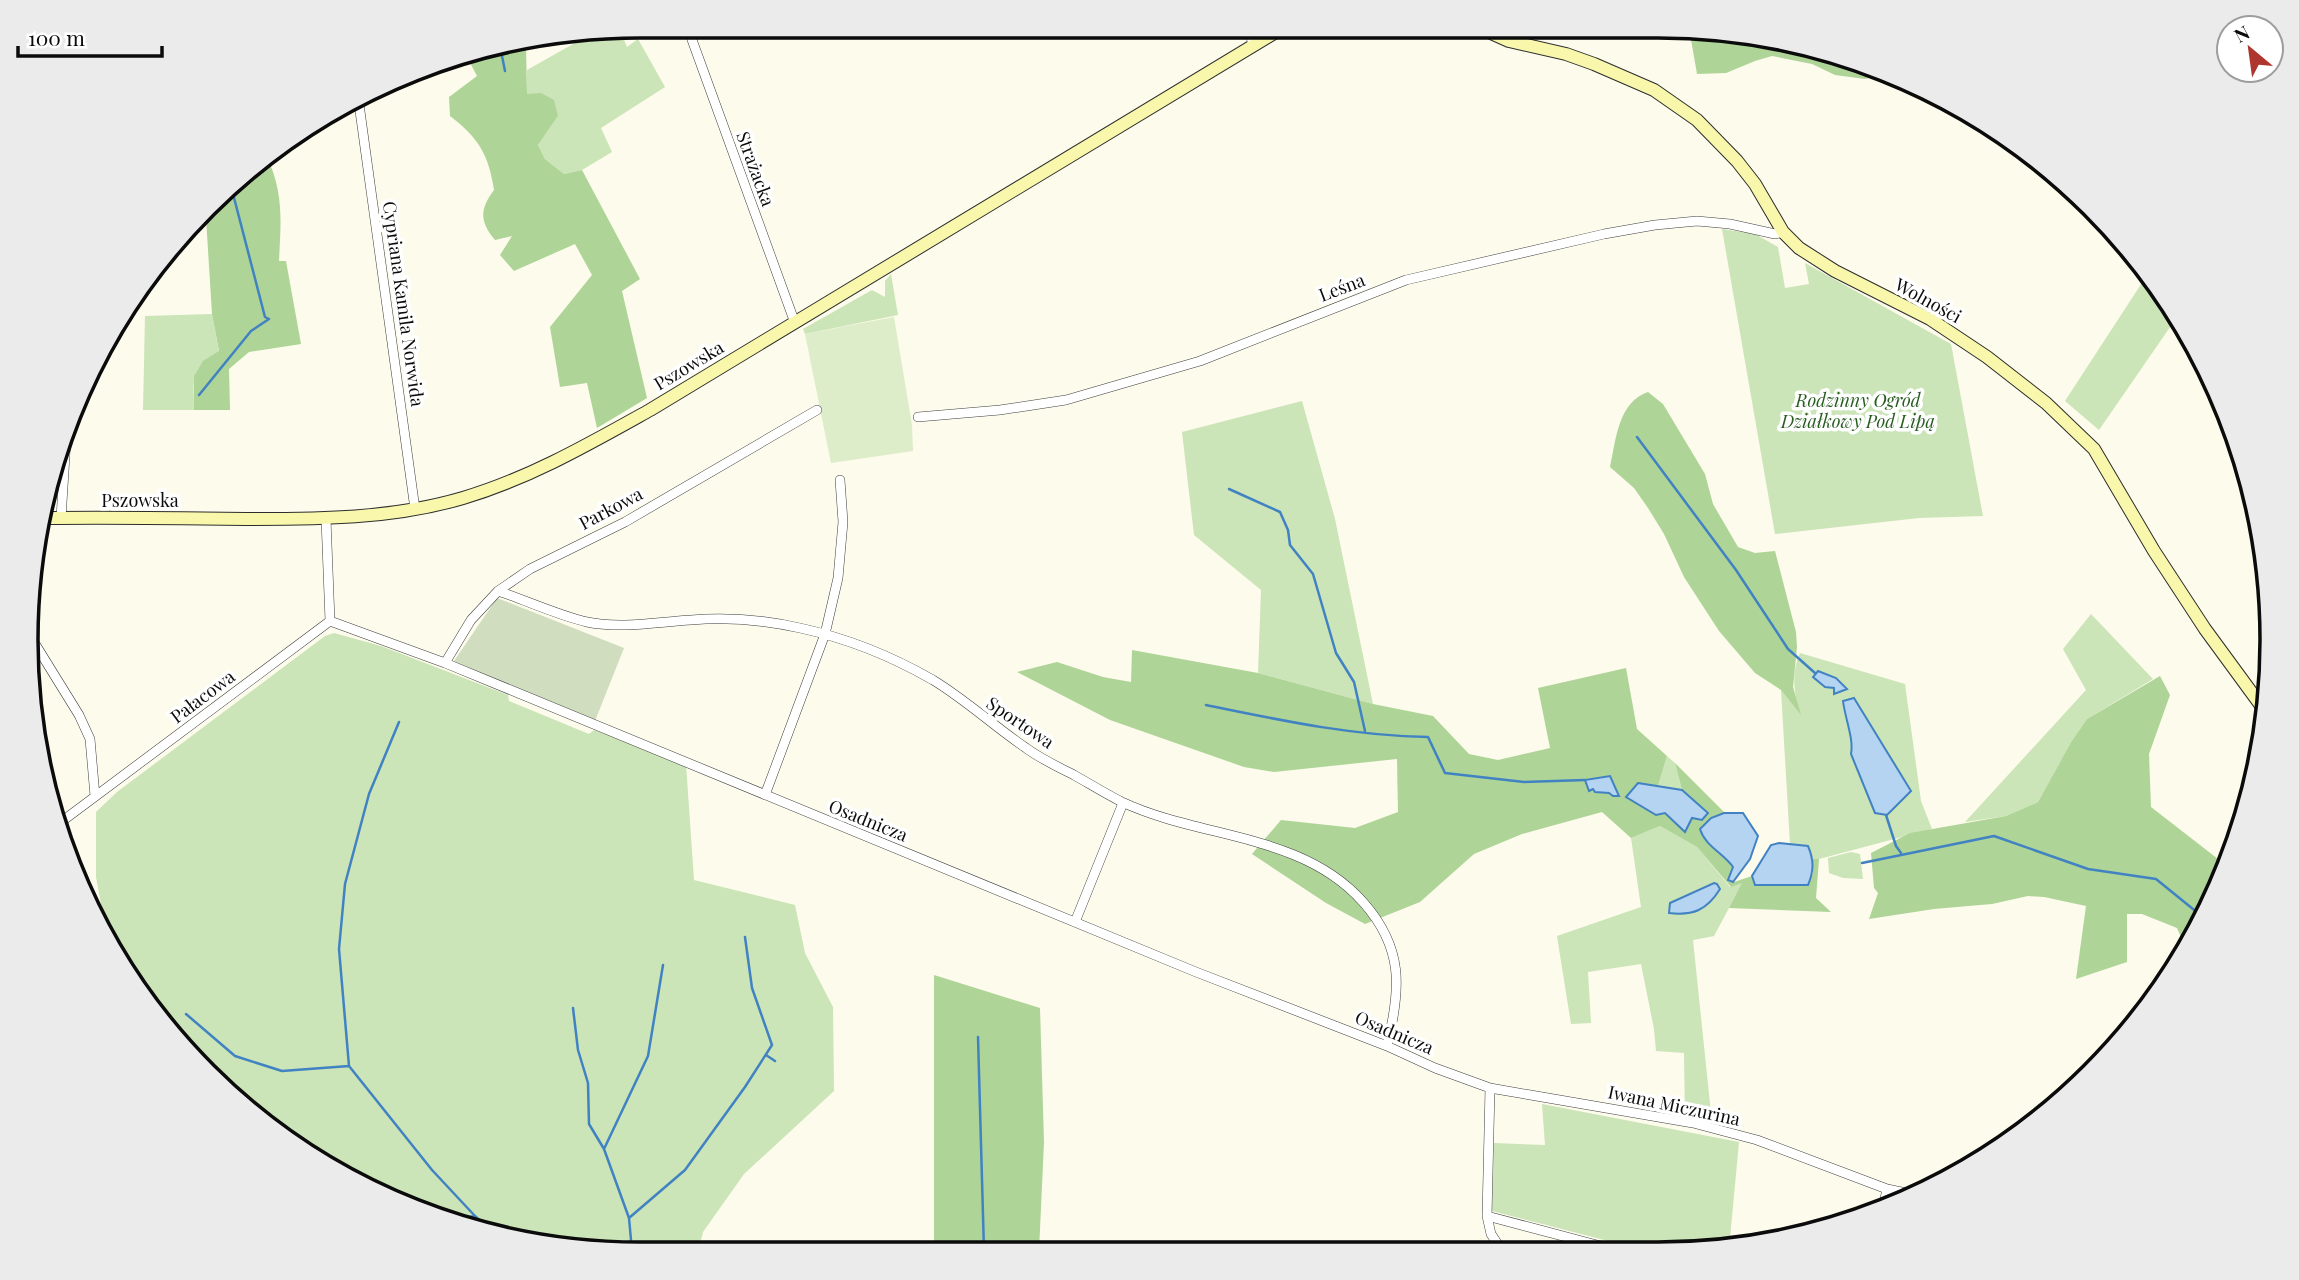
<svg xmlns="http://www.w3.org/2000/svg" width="2299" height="1280" font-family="'Playfair Display',serif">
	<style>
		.green { fill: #cbe4b8 }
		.forest { fill: #aed498 }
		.cemetery { fill: #d0ddbf }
		.pitch { fill: #ddecc9 }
		.water { fill: #b4d4f1; stroke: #4182c2; stroke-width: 2 }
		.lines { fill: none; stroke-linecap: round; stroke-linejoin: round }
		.stream { stroke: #4182c2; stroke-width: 2.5 }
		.street-casing { stroke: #3e3e3e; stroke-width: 10 }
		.secondary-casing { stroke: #2d2d2d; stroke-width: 14 }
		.street { stroke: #fff; stroke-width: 9 }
		.secondary { stroke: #f8f7ab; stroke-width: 12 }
		.labels { text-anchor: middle; stroke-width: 7; stroke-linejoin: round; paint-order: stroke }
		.street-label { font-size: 18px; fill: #0b0b0b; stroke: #fff }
		.park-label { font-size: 18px; font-style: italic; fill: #285d21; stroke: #fff }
		.rim { fill: none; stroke: #0b0b0b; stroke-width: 3.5 }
	</style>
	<rect width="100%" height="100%" fill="#fdfbeb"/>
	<!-- green -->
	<path class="green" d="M620,30L627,47L638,39L665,87L601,128L612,152L582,170L564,174L545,159L538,145L558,116L527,95V70L589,35Z
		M1722,229L1755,234L1778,247L1785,288L1809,284L1805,263L1951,344L1983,516L1919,518L1775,534Z
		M2149,272L2177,317L2099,430L2065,401Z
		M891,274L898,315L805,334L803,329L872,290L885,297V281Z
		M212,314L219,352C189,369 194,379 194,410H143L145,316Z
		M1302,401L1335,519L1373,704L1258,673L1261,590L1194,535L1182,432Z
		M2091,614L2153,679L2087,719L2071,742L2038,802L2006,816L1965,822L2086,690L2063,649Z
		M334,633L381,646L508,695L509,701L589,734L594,730L686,764L694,880L795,905L805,953L833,1007L834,1091L744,1174L703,1232L698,1252H635L631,1240L612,1252H600L443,1221L333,1171L178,1044L105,926L96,877V812L117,792L325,636Z
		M1800,653L1905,684L1921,801L1932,829L1819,859H1813L1808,846L1790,844L1781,690L1799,712C1794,692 1791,673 1800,653Z
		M1667,756L1675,763L1682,790L1658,786Z
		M1660,826L1697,847L1730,887L1743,882L1714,936L1693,940L1712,1123L1685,1117L1684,1053L1656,1051L1654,1029L1641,964L1588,972L1591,1023L1571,1024L1557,936L1641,907L1631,838Z
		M1851,852L1860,854L1863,879L1843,878L1829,873L1828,858Z
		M1542,1104L1739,1142L1729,1249H1639L1492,1211L1494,1143L1545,1145Z"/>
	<!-- forest -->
	<path class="forest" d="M1689,28H1699L1856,59L1887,73L1865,79L1835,75L1812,64L1772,56L1755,61L1726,73L1697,74Z
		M526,45L527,94L541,93L554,100L558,116L538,145L545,159L564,174L582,170L640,279L622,291L647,398L597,428L587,383L560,387L550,327L592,275L575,244L514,271L500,255L512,236L495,240C479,221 480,209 494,190C489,155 478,137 450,116L449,97L477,76L466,55Z
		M266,154C284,194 281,219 279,261H286L301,344L249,352L229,369L230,410H194V376L203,361L219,351L212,314L206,218Z
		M1648,392L1663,404L1705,474L1713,504L1738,547L1755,553L1775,551L1796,632L1797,647L1793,687L1801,715L1781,690L1755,673L1719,631L1684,577L1664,534L1648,508L1634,488L1610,467C1616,440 1618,402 1648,392Z
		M1132,650L1258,673L1373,704L1433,716L1469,754L1498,760L1550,748L1538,688L1626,668L1637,729L1667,756L1658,786L1638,783L1627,797L1665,813L1685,831L1692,818L1708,813L1682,790L1675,763L1725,813L1711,818L1704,839L1721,854L1733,867L1728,880L1734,882L1752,876L1755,885L1813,874V859H1819L1816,898L1831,912L1729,908L1742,883L1731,887L1697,847L1660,826L1631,838L1602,812L1522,834L1474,854L1420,902L1365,924L1326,903L1252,854L1281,820L1355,828L1398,812L1397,759L1274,772L1244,767L1110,720L1017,672L1057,662L1103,677L1131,682Z
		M2160,676L2170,695L2149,754L2151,807L2227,866L2187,951L2177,928L2142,914H2127V962L2076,979L2086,906L2044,897L2028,896L1992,904L1934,909L1869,919L1878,893L1874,888L1871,853L1910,833L2006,816L2038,802L2071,742L2087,719Z
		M934,975L1040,1008L1044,1142L1039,1251H934Z"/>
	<!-- cemetery -->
	<path class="cemetery" d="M497,598L624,648L595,721L456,664L454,661Z"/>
	<!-- pitch -->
	<path class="pitch" d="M894,317L912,425L913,451L831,463L805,334Z"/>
	<!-- water -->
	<path class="water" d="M1818,671L1836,678L1847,689L1834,694V688L1825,687L1813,677Z
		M1854,698L1911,791L1887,815L1875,813L1851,754C1854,739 1845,718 1843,701Z
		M1610,776L1619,796H1613L1609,793L1595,792L1593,789L1589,791L1585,780Z
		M1638,783L1682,790L1708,813L1702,820L1692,818L1685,832L1665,813L1656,815L1626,797Z
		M1724,813H1743L1758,836L1750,859L1733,882L1728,880L1733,867C1723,853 1705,846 1700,829L1711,818Z
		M1779,843L1808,846C1814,860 1814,871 1808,885H1755L1752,876L1771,845Z
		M1714,883L1717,884L1720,889C1707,910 1693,916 1669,913L1670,903Z"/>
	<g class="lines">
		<!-- stream -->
		<path class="stream" d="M497,50L502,56L505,71
			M199,395L251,331L269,319L265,317L232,190
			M1637,437L1736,570L1788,649L1815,673
			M1229,489L1280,512L1288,530L1290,545L1313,574L1336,653L1354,682L1365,731
			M1206,705C1279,720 1353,736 1428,737L1445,773L1524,782L1585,780
			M1886,815L1896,846L1901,853
			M1862,863L1994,836L2088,869L2156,879L2204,918
			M573,1008L578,1050L588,1083L589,1124L604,1149
			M186,1014L235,1056L282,1071L349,1066L432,1170L475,1216
			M978,1037L984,1251
			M766,1055L775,1061
			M349,1066L339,949L345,884L369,794L399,722
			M629,1218L604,1149L648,1056L663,965
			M444,1221L475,1216L491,1231
			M631,1240L629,1218L685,1170L745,1087L772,1045L752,988L745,937"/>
		<defs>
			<path id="street" d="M687,26L795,323
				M1249,27L1253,46
				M359,104L415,509
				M918,417L1000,410L1066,400L1200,361L1406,280L1604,234L1655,225L1697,221L1730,224L1775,234L1783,232
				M61,518L66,440
				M326,519L330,621
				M498,591C525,600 560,616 587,622C621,629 657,622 691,620C727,617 765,620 800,628C846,638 893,657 933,680C966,700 995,727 1026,748C1041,759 1058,767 1074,775C1090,784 1106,794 1122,802C1201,839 1302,833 1363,902C1404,948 1401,989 1387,1046
				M330,621L445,663L1196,972L1387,1046L1435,1068L1490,1088L1693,1123L1757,1140L1887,1189L1911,1194
				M32,639L79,715L90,739L95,796
				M445,663L471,620L498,591L530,569L625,522L817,410
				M765,795L825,634L838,578L843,522L840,480
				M61,822L330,621
				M1075,922L1123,803
				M1490,1088L1487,1216L1491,1234L1501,1249
				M1883,1208L1887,1189
				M1487,1216L1612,1249"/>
			<path id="secondary" d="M1484,27L1489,32L1509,41L1566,54L1594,64L1654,90L1697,120L1737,161L1755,184L1783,232L1799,248L1835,271L1930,319L1987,357L2046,403L2094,449L2154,551L2205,629L2268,715
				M44,518C111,517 179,518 246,519C319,519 392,519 463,498C530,478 589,444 650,410L1284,27"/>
		</defs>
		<!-- street casing -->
		<use href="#street" class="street-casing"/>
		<!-- secondary casing -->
		<use href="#secondary" class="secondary-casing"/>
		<!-- street -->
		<use href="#street" class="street"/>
		<!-- secondary -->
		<use href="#secondary" class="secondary"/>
	</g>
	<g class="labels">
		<!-- street labels -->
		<g class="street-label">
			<text transform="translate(755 169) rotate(70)" y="6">Strażacka</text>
			<text transform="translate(1342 288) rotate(-21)" y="6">Leśna</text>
			<text transform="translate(1928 301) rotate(29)" y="6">Wolności</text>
			<text transform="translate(403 304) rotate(82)" y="6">Cypriana Kamila Norwida</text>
			<text transform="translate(689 366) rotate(-31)" y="6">Pszowska</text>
			<text x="140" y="507">Pszowska</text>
			<text transform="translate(611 509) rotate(-28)" y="6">Parkowa</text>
			<text transform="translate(203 697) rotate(-37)" y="6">Pałacowa</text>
			<text transform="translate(1020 723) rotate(34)" y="6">Sportowa</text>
			<text transform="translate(868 821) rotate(22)" y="6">Osadnicza</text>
			<text transform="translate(1394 1033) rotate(23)" y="6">Osadnicza</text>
			<text transform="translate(1674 1106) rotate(12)" y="6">Iwana Miczurina</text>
		</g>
		<!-- park labels -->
		<g class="park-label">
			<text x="1858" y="407">Rodzinny Ogród<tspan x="1858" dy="21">Działkowy Pod Lipą</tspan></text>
		</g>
	</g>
	<!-- crop -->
	<path d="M0 0H2299V1280H0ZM640 38H1658A602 602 0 0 1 2260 640V640A602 602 0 0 1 1658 1242H640A602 602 0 0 1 38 640V640A602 602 0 0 1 640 38Z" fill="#ebebeb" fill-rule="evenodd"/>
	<path class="rim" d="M640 38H1658A602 602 0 0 1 2260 640V640A602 602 0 0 1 1658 1242H640A602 602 0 0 1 38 640V640A602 602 0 0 1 640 38Z"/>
	<!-- north arrow -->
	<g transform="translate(2250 49) rotate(331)"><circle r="33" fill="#ffffff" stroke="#9d9d9d" stroke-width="2"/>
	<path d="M0-5L12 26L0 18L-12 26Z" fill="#af352f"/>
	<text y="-10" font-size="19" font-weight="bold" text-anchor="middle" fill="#0b0b0b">N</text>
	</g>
	<!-- scale -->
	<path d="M18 46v10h144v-10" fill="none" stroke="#0b0b0b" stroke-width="3.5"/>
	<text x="28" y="46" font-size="21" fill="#0b0b0b" stroke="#ffffff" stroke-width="5" paint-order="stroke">100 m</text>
</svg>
